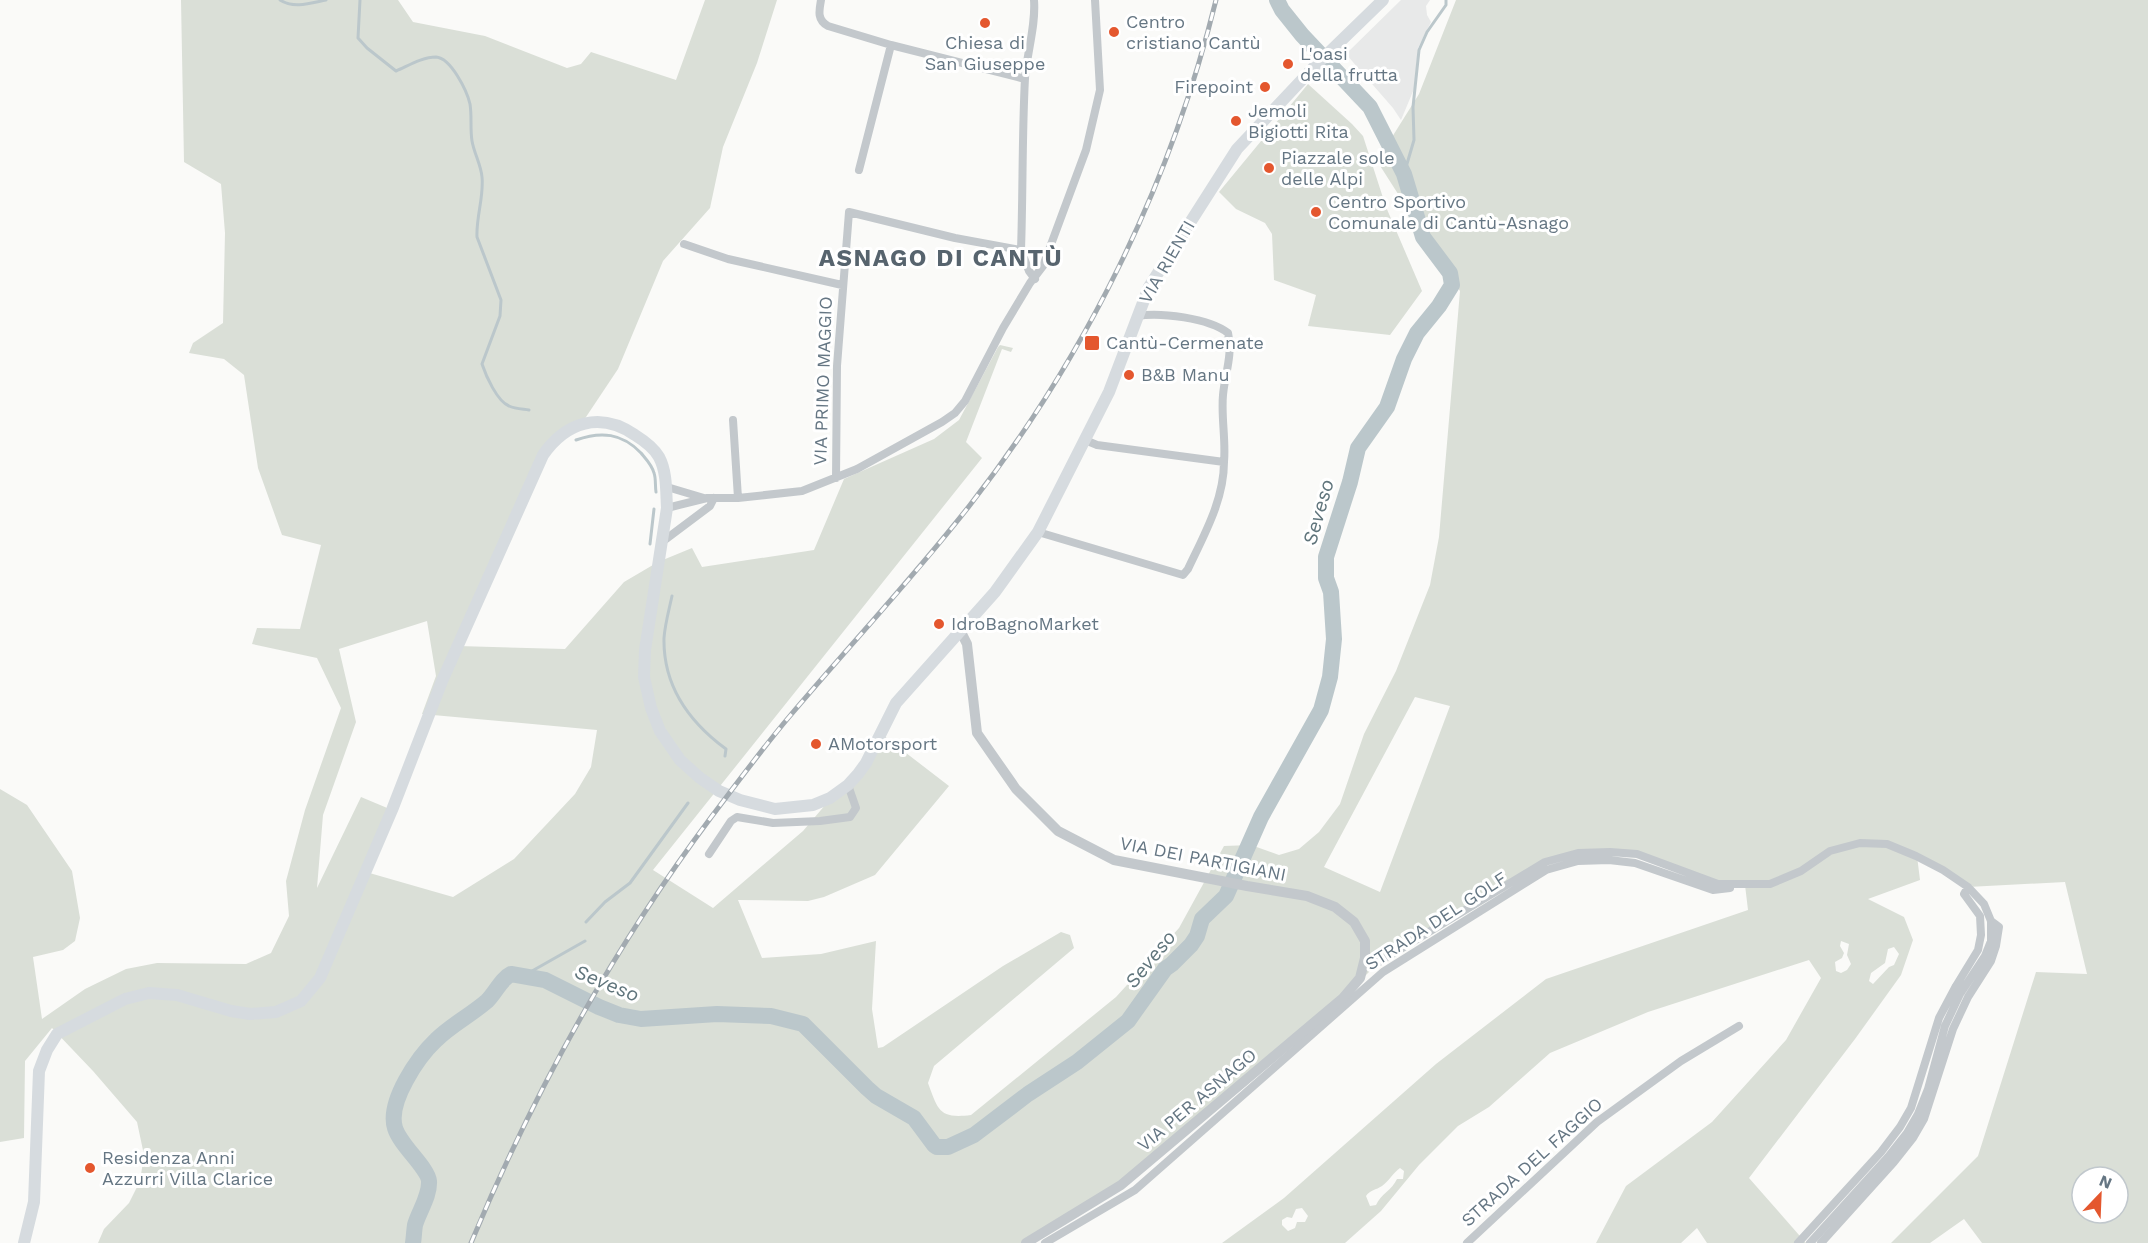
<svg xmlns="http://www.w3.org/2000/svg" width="2148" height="1243" font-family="'Work Sans',sans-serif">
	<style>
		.built { fill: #e8e9e9 }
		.green { fill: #dadfd7; fill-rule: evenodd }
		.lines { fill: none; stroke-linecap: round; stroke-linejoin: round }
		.stream { stroke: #bbc7cb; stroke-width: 3 }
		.river { stroke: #bbc7cb; stroke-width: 16 }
		.minor { stroke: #c3c8cc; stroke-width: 8 }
		.tertiary { stroke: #c3c8cc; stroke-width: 10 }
		.secondary { stroke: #d6dbdf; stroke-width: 12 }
		.rail-casing { stroke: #a2aab0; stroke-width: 5 }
		.rail { stroke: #fff; stroke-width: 3; stroke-dasharray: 9; stroke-linecap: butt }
		.poi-dot { fill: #e4572e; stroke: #fff; stroke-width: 2 }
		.labels { text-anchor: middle; stroke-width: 6; stroke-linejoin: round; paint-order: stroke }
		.poi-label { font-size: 18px; fill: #657683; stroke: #fff; text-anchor: start }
		.street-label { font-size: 18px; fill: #657683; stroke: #fff }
		.water-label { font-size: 20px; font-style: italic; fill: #60757c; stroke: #fff }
		.district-label { font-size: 24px; font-weight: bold; letter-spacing: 1.5px; fill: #57646e; stroke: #fff }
	</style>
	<rect width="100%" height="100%" fill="#fafaf8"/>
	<!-- built -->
	<path class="built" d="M1401,0H1430L1426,6L1427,15L1431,22L1418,48L1414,89L1401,120L1393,108L1346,54Z"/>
	<!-- green -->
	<path class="green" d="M181,0H398L413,22L485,36L567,68L581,64L591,52L676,80L705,0H777L757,63L723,147L710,208L663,261L618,369L582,423L551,444L458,646L565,649L624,582L658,562L692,548L702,567L814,550L844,479L934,439L959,420L998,347L1000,345L1013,348L1011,352L1002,349L966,442L982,458L653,870L713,908L803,831L884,736L949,786L875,875L824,897L808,901L738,900L762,958L821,954L876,941L872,1009L878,1048L883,1047L1003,966L1061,932L1070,935L1074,948L934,1066L928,1083C938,1110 939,1119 971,1115L1116,997L1179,928L1224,846L1251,845L1279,855L1299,849L1319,832L1340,804L1364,734L1396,671L1430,585L1439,537L1460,291L1377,161L1419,94L1456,0H2148V1243H1982L1964,1219L1930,1243H1891L1978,1156L2036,972L2087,974L2065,882L1968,887L1917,856L1920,880L1868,899L1904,917L1913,940L1901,975L1855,1039L1749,1178L1806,1243H1707L1697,1228L1681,1243H1596L1626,1186L1712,1122L1786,1040L1821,978L1809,960L1648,1012L1550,1053L1489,1107L1458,1126L1419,1165L1381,1211L1345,1243H1222L1284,1198L1436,1064L1546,979L1748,910L1745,885L1718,884L1637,854L1545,862L1379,962L1343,998L1121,1185L1027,1243H98L104,1229L129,1203L140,1181L144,1155L137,1122L93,1071L52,1028L25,1061L24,1138L0,1142V789L27,805L72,871L80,918L75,941L63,950L33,957L42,1019L85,989L126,969L157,963L246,964L271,953L289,916L286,881L305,810L341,708L317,658L252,644L257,628L300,629L321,545L282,535L258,468L244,375L224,359L189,353L193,343L223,323L225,233L221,184L184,162ZM427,621L436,676L422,714L597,730L591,767L575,794L514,859L453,897L366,872L392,810L361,797L317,888L323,815L356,722L339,649ZM1415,697L1450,706L1380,892L1324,867ZM1841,941L1849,944L1847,955L1851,964L1847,970L1841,973L1836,971L1835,962L1842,958L1844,953L1840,946ZM1894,947L1899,954L1894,965L1889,967L1873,984L1869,981L1871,973L1885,963L1888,949ZM1400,1168L1404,1171L1403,1179H1397C1392,1190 1381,1194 1376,1205L1370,1206L1366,1196C1370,1190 1376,1190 1382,1186C1389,1181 1393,1173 1400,1168ZM2082,1177H2118V1213H2082ZM1302,1208L1308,1216L1305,1222H1297L1295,1228L1288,1231L1282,1225V1220L1287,1217L1292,1218L1296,1209Z
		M1308,84L1352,124L1363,136L1386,207L1422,291L1390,335L1308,326L1316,295L1274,280L1272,234L1265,223L1236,209L1219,192Z"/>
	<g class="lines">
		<!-- stream -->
		<path class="stream" d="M280,0C294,9 311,3 326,0
			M360,0L358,38L367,48L396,71C408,66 422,57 436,57C451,58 467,91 470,104C472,116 470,129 472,141C474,153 481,165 482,177C484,197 476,217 477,237L501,300L500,316L482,364C486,376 497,401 509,406C515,409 523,409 529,410
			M1404,174L1414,140L1413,107L1419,50L1427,32L1446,5V0
			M576,440C601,431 622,433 641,453C646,459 652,465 654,473C656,478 655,486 656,492
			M650,544L654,509
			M672,596C669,610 665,624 664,638C663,686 688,721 726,749L725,756
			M586,922L605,902L630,883L688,803
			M527,976L532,971L585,941"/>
		<!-- river -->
		<path class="river" d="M413,1243C414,1237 414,1231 415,1225C419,1211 430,1196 429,1181C428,1168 400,1145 395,1128C387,1102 418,1057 436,1040C451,1025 471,1015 487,1001C496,992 501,979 511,974L545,980L599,1007L619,1015L641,1019L717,1014L771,1016L803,1024L867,1088L876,1096L914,1118L934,1145L937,1147H948L974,1135L1028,1094L1077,1062L1128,1021L1165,969L1172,964L1191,945L1197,936L1202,919L1226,896L1261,817L1321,710L1330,677L1334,639L1331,592L1326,578V557L1350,482L1358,448L1387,407L1404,359L1417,333L1439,306L1452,285L1450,273L1423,237L1404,174L1370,107L1302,35L1282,10L1277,0"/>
		<!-- minor -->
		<path class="minor" d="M821,0C819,11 817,20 828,26L891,45L1025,79
			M859,170L891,45
			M684,244L728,259L842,285
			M1021,250C1023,193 1022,135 1025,78C1027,52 1036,26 1034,0
			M1137,316C1160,312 1209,318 1228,333C1233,355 1225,373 1223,395C1221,417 1226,440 1224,462
			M733,420L738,498
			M836,478L837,366L849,212L955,238L1021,250L1029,271L1035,279
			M667,487L704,498
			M667,508L707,498H738L802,491L857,469L942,422L955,413L965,401L1003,328L1030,283L1043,266L1086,150L1100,90L1095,0
			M1038,532L1183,575L1188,569C1204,535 1224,500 1224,462L1097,445L1085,440
			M662,542L710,506L714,498
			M709,854L731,821L737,817L773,823L820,821L850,817L856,808L848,785
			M1365,958L1379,962L1545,862L1578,853L1610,852L1637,854L1718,884H1770L1801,871L1830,851L1860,843L1887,844L1916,856L1943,870L1968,887L1984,904L1991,921V941L1985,956L1960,994L1945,1026L1928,1089L1918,1114L1907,1133L1888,1157L1810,1243
			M1045,1243L1135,1190L1383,972L1546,870L1578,861L1609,860L1635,863L1713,890L1730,888
			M1467,1243L1597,1122L1681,1061L1739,1026
			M1798,1243L1881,1152L1900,1127L1911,1108L1939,1018L1956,986L1978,950L1981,935L1980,916L1964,894L1968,887
			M1821,1243L1894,1162L1913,1138L1924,1119L1953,1029L1968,997L1991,961L1996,946L1999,927L1991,921"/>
		<!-- tertiary -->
		<path class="tertiary" d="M960,630L967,644L977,733L1016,789L1058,831L1114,860L1247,886L1307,896L1335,907L1354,922L1365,941V958L1360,978L1343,998L1121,1185L1026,1243"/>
		<!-- secondary -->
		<path class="secondary" d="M24,1243L34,1202L39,1071L47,1050L57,1034L125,999L149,993L177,995L231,1011L250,1014L276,1012L301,1001L320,978L392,810L442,681L543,455C566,422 600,411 635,435C643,440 654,448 659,457C667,472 666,491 667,508L645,650L644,677L651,708L660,731L680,760L700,778L719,791L740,800L775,809L813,805L830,798L848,785L858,774L866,763L896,703L995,592L1038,532L1109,392L1149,287L1237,149L1314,67L1383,0"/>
		<defs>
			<path id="rail" d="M471,1243C534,1092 614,947 712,816C737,783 762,749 789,717C849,646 913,578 970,505C1086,356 1171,183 1216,0"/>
		</defs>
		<!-- rail casing -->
		<use href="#rail" class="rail-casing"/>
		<!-- rail -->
		<use href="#rail" class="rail"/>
	</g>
	<!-- markers -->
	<g class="poi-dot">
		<circle cx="985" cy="23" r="6"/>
		<circle cx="1114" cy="32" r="6"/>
		<circle cx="1288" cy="64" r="6"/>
		<circle cx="1265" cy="87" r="6"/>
		<circle cx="1236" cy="121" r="6"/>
		<circle cx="1269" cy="168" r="6"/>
		<circle cx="1316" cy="212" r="6"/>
		<rect x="1084" y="335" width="16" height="16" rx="3"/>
		<circle cx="1129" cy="375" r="6"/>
		<circle cx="939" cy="624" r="6"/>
		<circle cx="816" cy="744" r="6"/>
		<circle cx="90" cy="1168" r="6"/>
	</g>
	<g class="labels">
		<!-- poi labels -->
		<g class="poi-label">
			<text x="1126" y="28">Centro<tspan x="1126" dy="21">cristiano Cantù</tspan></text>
			<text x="985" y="49" text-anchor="middle">Chiesa di<tspan x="985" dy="21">San Giuseppe</tspan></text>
			<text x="1300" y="60">L'oasi<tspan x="1300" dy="21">della frutta</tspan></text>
			<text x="1253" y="93" text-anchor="end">Firepoint</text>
			<text x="1248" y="117">Jemoli<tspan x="1248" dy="21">Bigiotti Rita</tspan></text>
			<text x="1281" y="164">Piazzale sole<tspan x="1281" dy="21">delle Alpi</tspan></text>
			<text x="1328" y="208">Centro Sportivo<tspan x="1328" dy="21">Comunale di Cantù-Asnago</tspan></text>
			<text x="1106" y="349">Cantù-Cermenate</text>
			<text x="1141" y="381">B&amp;B Manu</text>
			<text x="951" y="630">IdroBagnoMarket</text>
			<text x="828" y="750">AMotorsport</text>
			<text x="102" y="1164">Residenza Anni<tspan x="102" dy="21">Azzurri Villa Clarice</tspan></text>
		</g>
		<!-- street labels -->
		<g class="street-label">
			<text transform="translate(1167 262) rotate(-60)" y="6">VIA RIENTI</text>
			<text transform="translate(823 381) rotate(-88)" y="6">VIA PRIMO MAGGIO</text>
			<text transform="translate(1203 859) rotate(11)" y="6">VIA DEI PARTIGIANI</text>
			<text transform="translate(1436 921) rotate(-33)" y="6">STRADA DEL GOLF</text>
			<text transform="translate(1197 1100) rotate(-40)" y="6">VIA PER ASNAGO</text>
			<text transform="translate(1532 1162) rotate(-42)" y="6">STRADA DEL FAGGIO</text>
		</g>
		<!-- water labels -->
		<g class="water-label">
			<text transform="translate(1318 512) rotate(-74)" y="7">Seveso</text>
			<text transform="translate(1150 959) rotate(-51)" y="7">Seveso</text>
			<text transform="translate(607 983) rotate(22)" y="7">Seveso</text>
		</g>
		<!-- district labels -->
		<g class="district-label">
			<text x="941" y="266">ASNAGO DI CANTÙ</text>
		</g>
	</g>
	<!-- north arrow -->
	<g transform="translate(2100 1195) rotate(23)"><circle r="28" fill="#ffffff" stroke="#c1c8cd" stroke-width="1.5"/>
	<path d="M0-4.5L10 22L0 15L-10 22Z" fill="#e4572e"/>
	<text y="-9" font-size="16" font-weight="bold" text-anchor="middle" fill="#657683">N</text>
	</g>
</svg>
